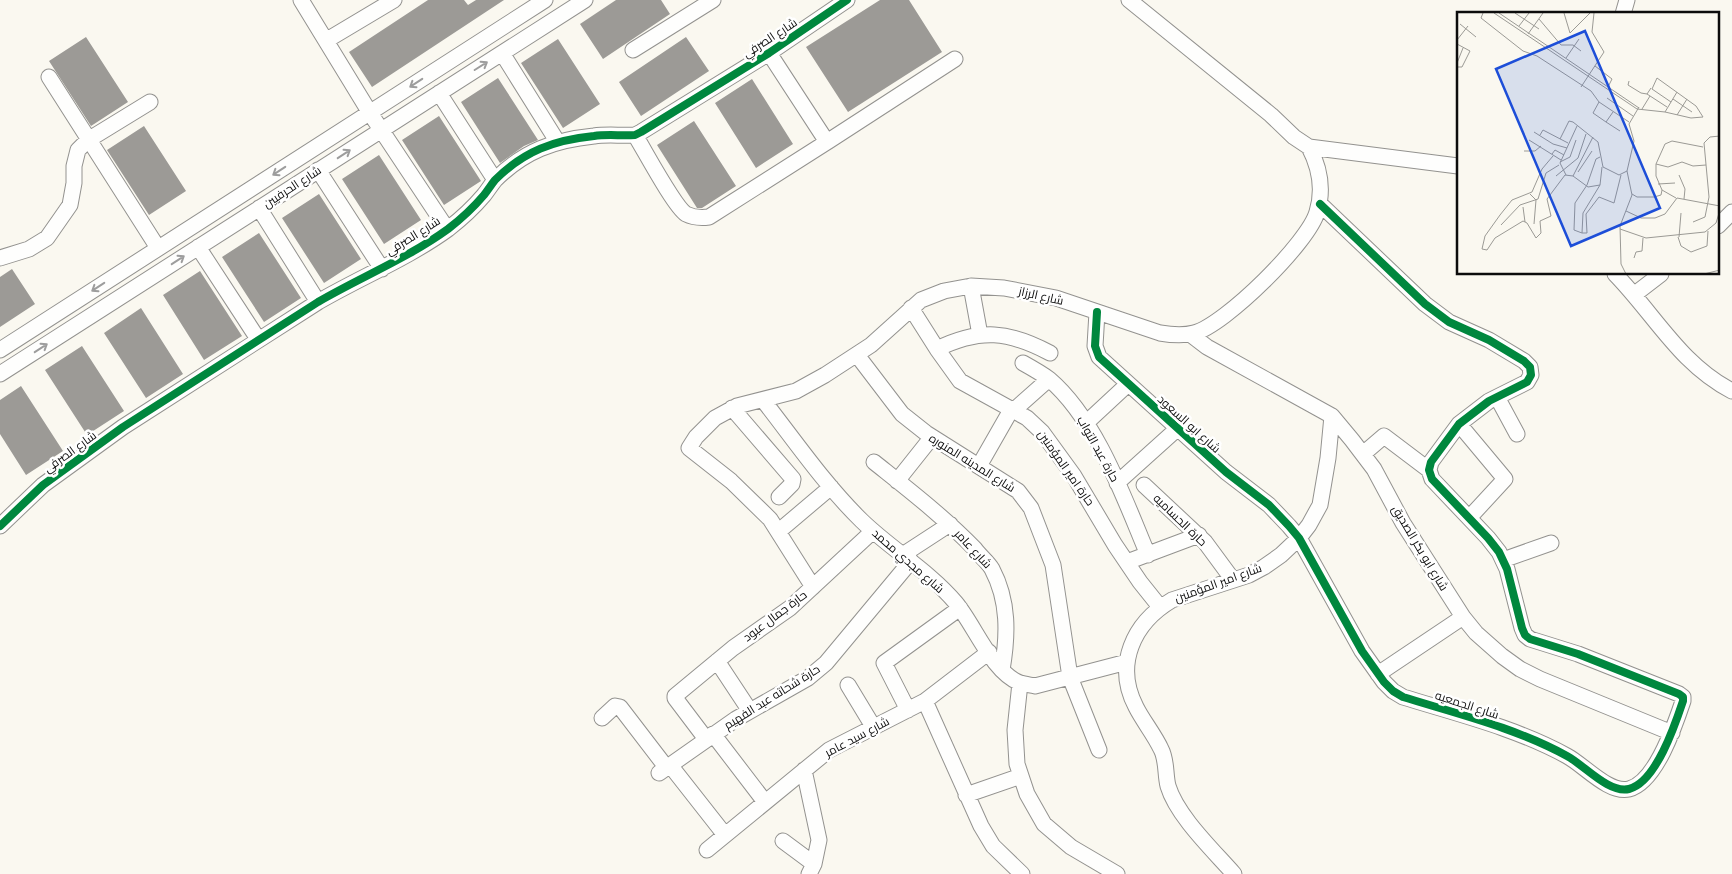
<svg xmlns="http://www.w3.org/2000/svg" width="1732" height="874" font-family="'PT Serif',Cairo,serif">
	<style>
		.building { fill: #9c9a96 }
		.lines { fill: none; stroke-linecap: round; stroke-linejoin: round }
		.street-casing { stroke: #93928f; stroke-width: 17 }
		.street { stroke: #fefefd; stroke-width: 15 }
		.cycleway-casing { stroke: #fff; stroke-width: 11 }
		.cycleway { stroke: #00873e; stroke-width: 8 }
		.oneway { stroke: #9d9d9d }
		.labels { text-anchor: middle; stroke-width: 5; stroke-linejoin: round; paint-order: stroke }
		.street-label { font-size: 12px; fill: #0c0c0c; stroke: #fff }
		.inset-road { fill: none; stroke: #9b9a95; stroke-width: 1 }
		.view { fill: #1d4ed8; fill-opacity: 0.15; stroke: #1d4ed8; stroke-width: 2.5 }
		.inset-edge { fill: none; stroke: #0c0c0c; stroke-width: 2.5 }
	</style>
	<rect width="100%" height="100%" fill="#faf8f0"/>
	<!-- building -->
	<path class="building" d="M428,0H464L468,5L476,0H504L372,87L349,52Z
		M616,0H661L670,14L603,59L580,24Z
		M880,0H909L942,52L848,112L806,47Z
		M86,37L128,102L91,126L49,61Z
		M686,37L709,71L641,116L619,82Z
		M558,39L600,104L563,128L521,63Z
		M498,78L538,140L524,146L500,163L461,102Z
		M752,79L793,144L756,168L715,103Z
		M439,116L481,181L444,205L402,140Z
		M694,121L736,186L702,208H697L657,145Z
		M144,126L186,191L149,215L107,150Z
		M379,155L421,220L384,244L342,179Z
		M319,194L361,259L324,283L282,218Z
		M259,233L301,298L264,322L222,257Z
		M12,269L35,304L0,327V277Z
		M200,271L242,336L204,360L163,295Z
		M141,308L183,374L146,398L104,333Z
		M82,346L124,411L87,435L45,370Z
		M21,386L63,451L26,475L0,434V400Z"/>
	<g class="lines">
		<defs>
			<path id="street" d="M301,0L370,113L447,229
				M1129,0L1271,115L1294,137L1309,147L1458,166
				M1623,14L1627,0
				M327,40L394,0
				M633,50L713,0
				M502,53L557,141
				M49,77L158,248
				M439,93L495,180
				M635,135C645,151 674,206 686,214C694,218 701,218 709,217L827,142L769,53
				M827,142L955,59
				M318,170L382,269
				M259,208L318,302
				M1718,226L1732,212
				M198,247L258,339
				M0,258L29,249L47,238L70,205L74,183V166L78,150L88,140L150,102
				M1615,274C1655,315 1680,364 1732,391
				M971,286L980,335
				M1635,294L1661,274
				M911,308L937,349L960,381L1027,418L1042,432L1074,476L1115,545L1140,582L1160,607
				M1097,312L1095,346L1099,357L1226,472L1269,505L1289,526L1299,538L1362,651L1384,682L1393,691L1403,697C1458,714 1516,728 1567,756C1584,765 1609,794 1629,789C1656,782 1675,725 1683,701V697L1679,694L1578,654L1530,639L1525,635L1522,628L1507,569L1499,552L1488,538L1432,479L1429,470L1431,462L1459,424L1489,401L1527,382L1531,375L1530,367L1524,361L1489,340L1449,322L1425,304L1320,204
				M1190,334L1207,347L1332,416L1352,440L1374,469L1403,523L1463,617L1476,633L1502,656L1520,669L1540,679L1672,733
				M937,349C980,328 1009,331 1050,353
				M0,350L545,0
				M857,355L902,414L926,433L1018,491L1031,508L1053,565L1070,677L1099,750
				M1023,363C1032,368 1041,373 1049,379C1097,420 1124,498 1148,555
				M0,374L585,0
				M1497,397L1517,434
				M763,400C795,441 825,485 862,521C892,550 929,571 956,603C975,626 992,672 1020,683C1024,684 1030,685 1035,686L1127,662
				M732,408L793,479L792,484L779,497
				M1013,411L1049,379
				M1086,423L1128,384
				M1459,424L1505,479L1469,518
				M1363,454L1384,436L1429,470
				M874,462C909,490 944,517 975,549C980,556 988,562 992,569C1009,601 1008,635 1002,670
				M979,466L1011,410
				M897,481L932,437
				M1117,483L1177,429
				M1144,485L1205,542L1233,580
				M0,526L43,485L123,427L318,302C361,277 408,258 448,229C461,219 473,208 484,195C488,190 491,185 495,180C524,151 554,140 594,136C607,134 622,136 635,135L641,132L769,53L847,0
				M779,531L831,487
				M904,554L950,524
				M1503,560L1551,543
				M1127,562L1199,535
				M813,587L770,519L731,481L689,448L696,437L715,418L737,406L796,391L825,375L871,345L921,300L944,291L971,286L1004,288L1056,298L1160,333C1172,335 1183,336 1194,333C1225,325 1309,242 1317,212C1324,189 1320,168 1309,147
				M717,661L750,711
				M1378,674L1463,617
				M1020,683L1015,730L1017,764L1027,794L1044,824L1071,847L1117,874
				M848,685L874,728
				M925,701L981,826L993,846L1022,874
				M908,710L884,663L960,608
				M602,718L615,706L620,707L666,767
				M713,734L765,802
				M706,739L675,698V696L733,648L790,608L873,531
				M670,765L725,835
				M804,770L819,840L814,864L809,874
				M659,773L736,719L808,678L826,663L911,561
				M966,795L1021,776
				M783,841L814,864
				M707,850L829,750L925,701L989,652
				M1234,874C1213,850 1177,816 1168,786C1165,774 1167,760 1161,749C1154,734 1143,721 1136,707C1114,665 1133,623 1172,600L1249,575L1264,567L1281,555L1299,538L1309,525L1320,505L1328,458L1332,416"/>
		</defs>
		<!-- street casing -->
		<use href="#street" class="street-casing"/>
		<!-- street -->
		<use href="#street" class="street"/>
		<defs>
			<path id="cycleway" d="M1097,312L1095,346L1099,357L1226,472L1269,505L1289,526L1299,538L1362,651L1384,682L1393,691L1403,697C1458,714 1516,728 1567,756C1584,765 1609,794 1629,789C1656,782 1675,725 1683,701V697L1679,694L1578,654L1530,639L1525,635L1522,628L1507,569L1499,552L1488,538L1432,479L1429,470L1431,462L1459,424L1489,401L1527,382L1531,375L1530,367L1524,361L1489,340L1449,322L1425,304L1320,204
				M0,526L43,485L123,427L318,302C361,277 408,258 448,229C461,219 473,208 484,195C488,190 491,185 495,180C524,151 554,140 594,136C607,134 622,136 635,135L641,132L769,53L847,0"/>
		</defs>
		<!-- cycleway casing -->
		<use href="#cycleway" class="cycleway-casing"/>
		<!-- cycleway -->
		<use href="#cycleway" class="cycleway"/>
	</g>
	<!-- one-way arrows -->
	<defs><path id="oneway-shaft" d="M-6 0H5M1.5-3L5.5 0L1.5 3" fill="none" stroke-width="1.6" stroke-linecap="round" stroke-linejoin="round" transform="scale(1.25)"/></defs>
	<g class="oneway">
		<use href="#oneway-shaft" transform="translate(481 66) rotate(-32)"/>
		<use href="#oneway-shaft" transform="translate(416 83) rotate(147)"/>
		<use href="#oneway-shaft" transform="translate(344 154) rotate(-33)"/>
		<use href="#oneway-shaft" transform="translate(279 171) rotate(147)"/>
		<use href="#oneway-shaft" transform="translate(178 260) rotate(-33)"/>
		<use href="#oneway-shaft" transform="translate(98 287) rotate(147)"/>
		<use href="#oneway-shaft" transform="translate(41 348) rotate(-33)"/>
	</g>
	<g class="labels">
		<!-- street labels -->
		<g class="street-label">
			<text transform="translate(770 38) rotate(-33)" y="4">شارع الصرفي</text>
			<text transform="translate(292 187) rotate(-33)" y="4">شارع الحرفيين</text>
			<text transform="translate(413 236) rotate(-32)" y="4">شارع الصرفي</text>
			<text transform="translate(1041 296) rotate(13)" y="4">شارع الرزاز</text>
			<text transform="translate(1189 424) rotate(42)" y="4">شارع ابو السعود</text>
			<text transform="translate(1098 449) rotate(61)" y="4">حارة عبد التواب</text>
			<text transform="translate(70 452) rotate(-36)" y="4">شارع الصرفي</text>
			<text transform="translate(972 463) rotate(32)" y="4">شارع المدينه المنوره</text>
			<text transform="translate(1066 468) rotate(55)" y="4">حارة امير المؤمنين</text>
			<text transform="translate(1180 520) rotate(44)" y="4">حارة الحساميه</text>
			<text transform="translate(1420 548) rotate(59)" y="4">شارع ابو بكر الصديق</text>
			<text transform="translate(973 549) rotate(47)" y="4">شارع عامر</text>
			<text transform="translate(908 561) rotate(41)" y="4">شارع مجدي محمد</text>
			<text transform="translate(1218 583) rotate(-20)" y="4">شارع امير المؤمنين</text>
			<text transform="translate(775 616) rotate(-37)" y="4">حارة جمال عبود</text>
			<text transform="translate(772 697) rotate(-32)" y="4">حارة شحاته عبد الفهيم</text>
			<text transform="translate(1467 705) rotate(18)" y="4">شارع الجمعيه</text>
			<text transform="translate(857 737) rotate(-28)" y="4">شارع سيد عامر</text>
		</g>
	</g>
	<!-- overview -->
	<g transform="translate(1457 12)">
		<rect width="262" height="262" fill="#faf8f0"/>
		<path class="inset-road" d="M26,1L24,6L66,39L80,44L134,79L142,90L172,110M37,1L180,97L208,100L220,80M42,1L182,96M58,1L82,17M107,1L113,21L133,1M82,7L104,33H116L124,39M3,12L19,25M62,14L72,1M71,22L86,1M0,28L11,14M0,32L13,39L5,55H0M109,46L122,27M0,51L6,36M138,54L155,67L151,75M172,69L171,73L184,81L190,82L194,76M124,75L147,40L135,20L137,1M190,82L210,95M150,86L176,104M216,87L235,100M142,90L136,101L149,110L156,100M185,97L193,84M208,100L234,106L246,105L239,94L200,66L195,77L214,90M220,103L230,87M149,110L163,119M77,120L96,132L110,136M83,123L86,118L111,131M103,127L112,109L116,110L141,130L146,155L162,163L170,159M72,128L104,148M67,139H78L84,134M95,142L98,138L107,143M96,144L85,157L75,180L55,188L43,203L28,224L25,237L30,238L38,226L66,209L70,211L79,226L84,221L83,209L94,204L90,187L108,163L116,164L131,175L143,173M103,150L113,145L119,128M199,152L211,155L225,150L236,154L249,153M121,160L135,139M109,163L103,151L120,114M222,163L228,177L227,187M99,164L121,146L129,122M116,164L136,125M201,172L218,171M73,182L79,188L77,212M175,182L180,185H197L204,183L205,178M219,186L205,178L199,164V152L208,132L215,129L246,135M66,195L68,210M169,199L184,206H198L208,202L220,186L263,194M236,210L248,205L252,185L247,131L253,125L263,124M44,213L63,193L81,187L89,161L102,153M163,217L189,226L248,220L259,211L263,198M125,221L117,218L118,191L130,173L139,147L143,145M125,221H130L129,202L142,185L157,191L164,163M125,221L126,201L143,173L145,155M221,225L224,234L234,240L250,234L251,219M222,225L224,201M177,246L179,240L185,239L186,226M169,262L164,252L163,214L175,183L170,159L177,129L172,112L182,95M247,262L263,258"/>
		<path class="view" d="M128,19L203,196L114,234L39,57Z"/>
		<rect width="262" height="262" class="inset-edge"/>
	</g>
</svg>
